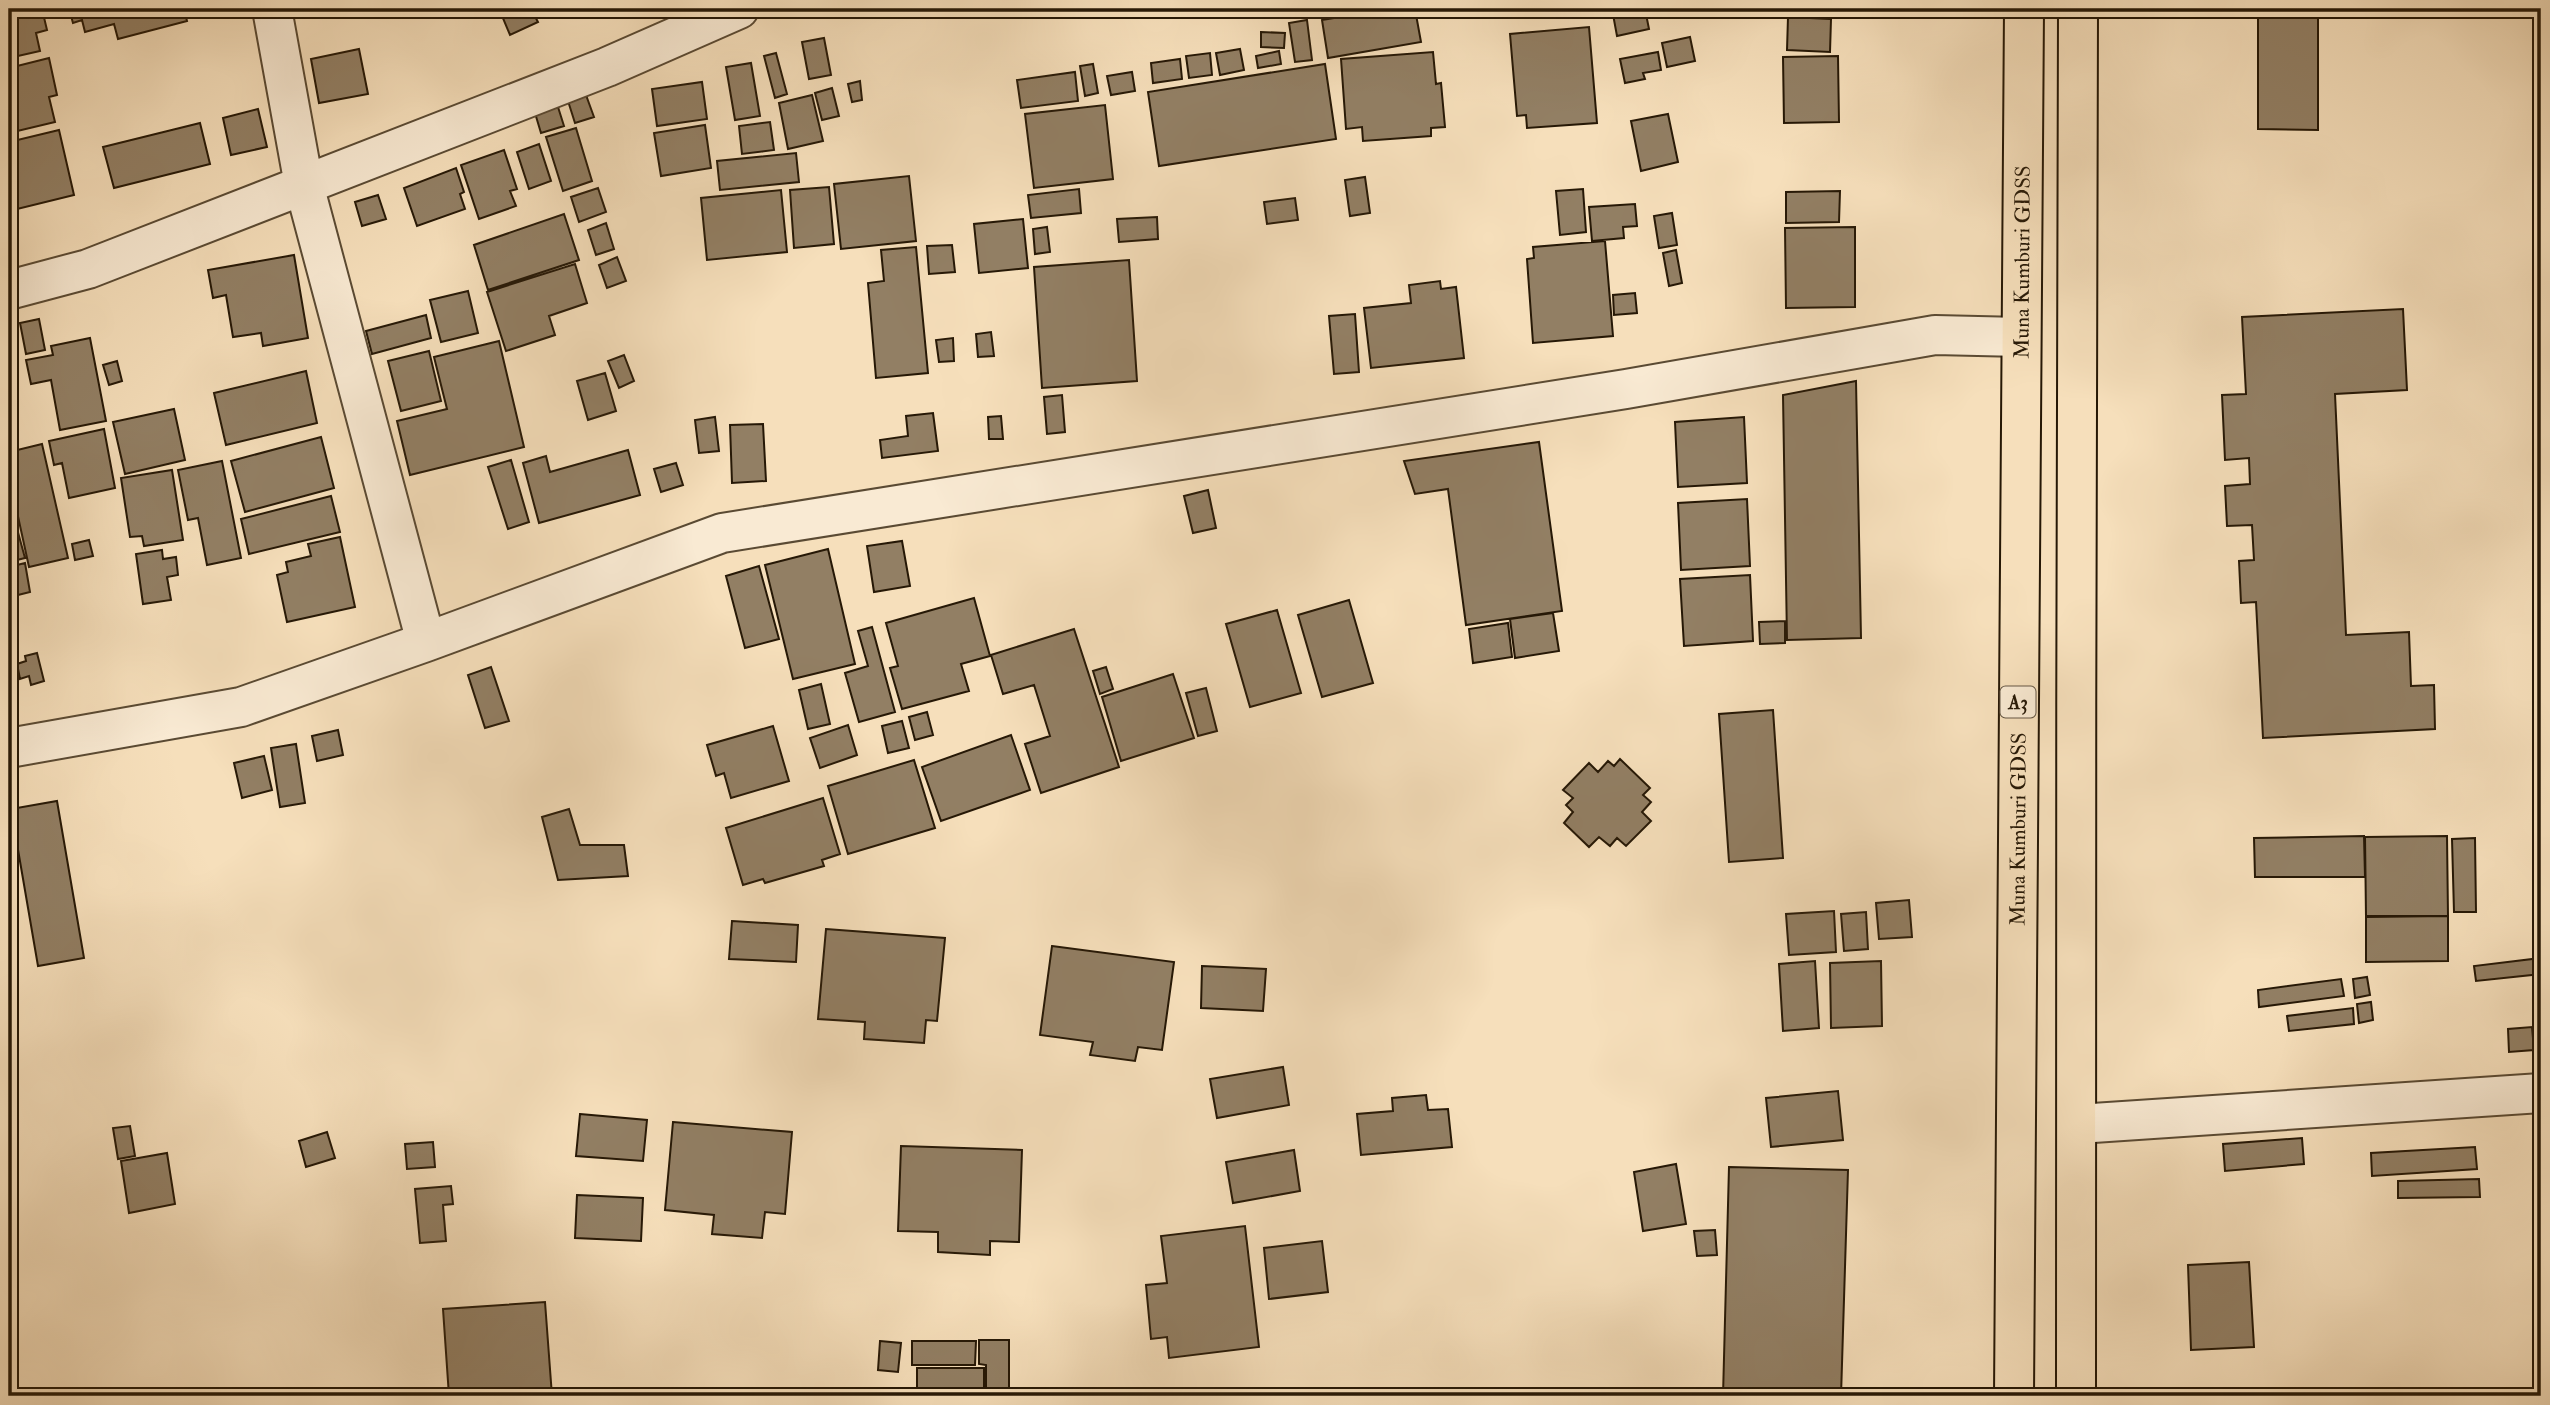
<svg xmlns="http://www.w3.org/2000/svg" width="2550" height="1405" font-family="'IM FELL Double Pica',serif">
	<style>
		.building { fill: #927f64; stroke: #261806; stroke-width: 2 }
		.lines { fill: none; stroke-linecap: round; stroke-linejoin: round }
		.minor-casing { stroke: #5a4a33; stroke-width: 42 }
		.highway-casing { stroke: #261806; stroke-width: 42 }
		.minor { stroke: #f9ead3; stroke-width: 38 }
		.highway { stroke: #f6dfbb; stroke-width: 38 }
		.labels { text-anchor: middle; stroke-width: 6; stroke-linejoin: round; paint-order: stroke }
		.shield { fill: #f9ead3; stroke: #655744; stroke-width: 2 }
		.shield-label { font-size: 19px; font-weight: bold; fill: #261806 }
		.street-label { font-size: 21px; fill: #261806; stroke: #f9ead3 }
	</style>
	<rect width="100%" height="100%" fill="#f6dfbb"/>
	<filter id="stains"><feTurbulence type="fractalNoise" baseFrequency=".00286" numOctaves="4"/><feColorMatrix values="0 0 0 0 .2 0 0 0 0 .09 0 0 0 0 .02 0 0 0 .5 -.17"/></filter>
	<radialGradient id="worn" r=".72"><stop offset=".6" stop-color="#630" stop-opacity="0"/><stop offset="1" stop-color="#630" stop-opacity=".3"/></radialGradient>
	<!-- building -->
	<path class="building" d="M9,9H42L47,30L36,33L40,51L9,58Z
		M69,9H184L187,21L118,39L114,24L85,32L82,20L73,23Z
		M505,9H531L538,22L510,35L500,11Z
		M1388,9H1415L1421,42L1328,58L1322,20Z
		M1612,9H1645L1649,29L1617,36Z
		M2258,9H2318V130L2258,129Z
		M1788,17L1831,19L1830,52L1787,50Z
		M1307,20L1312,60L1295,62L1289,23Z
		M1589,27L1597,123L1527,128L1526,115L1517,116L1510,34Z
		M1261,32L1285,33L1284,48L1261,47Z
		M1690,37L1695,61L1667,67L1662,43Z
		M824,38L831,75L809,79L802,42Z
		M359,49L368,94L319,103L311,59Z
		M1240,49L1244,70L1220,75L1216,53Z
		M1279,51L1281,64L1258,68L1256,56Z
		M1433,52L1436,84L1441,83L1445,127L1431,128V136L1363,141L1362,127L1346,129L1341,59Z
		M1658,52L1661,70L1643,73L1645,79L1625,83L1620,59Z
		M776,53L787,94L775,98L764,56Z
		M1210,53L1212,75L1189,78L1186,56Z
		M1838,56L1839,122L1784,123L1783,57Z
		M49,58L57,95L49,97L55,122L9,133V68Z
		M1180,59L1182,79L1153,83L1151,63Z
		M751,63L760,116L735,120L726,67Z
		M1093,64L1098,93L1085,96L1080,66Z
		M1325,64L1336,139L1159,166L1148,92Z
		M1075,72L1078,101L1021,108L1017,80Z
		M1132,72L1135,91L1111,95L1107,76Z
		M860,81L862,100L852,102L848,84Z
		M702,82L707,119L657,126L652,89Z
		M832,88L839,116L822,120L815,93Z
		M586,95L594,117L575,123L568,101Z
		M812,95L823,141L788,149L779,103Z
		M1105,105L1113,179L1034,188L1025,114Z
		M558,107L564,126L541,133L535,113Z
		M258,109L267,147L231,155L223,118Z
		M1668,114L1678,162L1641,171L1631,121Z
		M770,122L774,150L742,154L739,126Z
		M200,123L210,164L114,188L103,147Z
		M705,125L711,168L661,176L654,133Z
		M576,128L592,181L563,191L546,137Z
		M59,130L74,195L9,211V142Z
		M539,144L551,181L529,189L517,152Z
		M504,150L517,189L510,191L516,206L479,219L461,165Z
		M796,153L799,182L720,190L717,161Z
		M456,168L464,192L460,194L465,209L417,226L404,188Z
		M909,176L916,241L841,249L834,184Z
		M1365,177L1370,213L1350,216L1345,180Z
		M829,187L834,244L794,248L790,190Z
		M598,188L606,212L579,222L571,197Z
		M1079,189L1081,213L1031,218L1028,195Z
		M1583,189L1586,232L1560,235L1556,191Z
		M781,190L787,252L707,260L701,198Z
		M1840,191L1839,222L1786,223V192Z
		M378,195L386,219L362,226L355,202Z
		M1295,198L1298,220L1267,224L1264,202Z
		M1635,204L1637,226L1623,227L1624,238L1592,241L1589,207Z
		M1672,213L1677,245L1659,248L1654,216Z
		M564,214L579,260L488,290L474,245Z
		M1157,217L1158,239L1119,242L1117,219Z
		M1023,219L1028,268L979,273L974,224Z
		M606,223L614,249L596,255L588,230Z
		M1047,227L1050,252L1035,254L1033,229Z
		M1855,227V307L1786,308L1785,228Z
		M1605,241L1613,336L1533,343L1527,259L1534,258L1533,247Z
		M952,245L955,272L929,274L927,246Z
		M916,247L928,373L876,378L868,283L884,281L881,250Z
		M1676,250L1682,283L1669,286L1663,253Z
		M294,255L308,338L263,346L261,333L233,337L226,295L213,298L208,270Z
		M617,257L626,281L607,288L599,265Z
		M1129,260L1137,381L1042,388L1034,267Z
		M575,264L587,303L549,316L555,335L506,351L487,292Z
		M1440,281L1441,289L1456,287L1464,358L1371,368L1364,308L1411,303L1409,285Z
		M468,291L478,333L441,342L430,300Z
		M1635,293L1637,313L1614,315L1613,295Z
		M2403,309L2407,390L2335,394L2346,635L2409,632L2411,686L2434,685L2435,729L2263,738L2256,602L2241,603L2239,561L2254,560L2252,525L2227,526L2225,486L2250,484L2249,458L2225,460L2222,395L2246,394L2242,317Z
		M1355,314L1359,372L1334,374L1329,316Z
		M426,315L431,338L372,354L366,331Z
		M39,319L45,350L26,354L20,323Z
		M991,332L994,356L978,357L976,334Z
		M90,338L106,421L60,430L51,380L31,384L26,360L53,355L51,346Z
		M953,338L954,361L939,362L936,340Z
		M499,341L524,447L410,475L397,421L447,409L434,357Z
		M429,351L441,401L401,411L388,361Z
		M624,355L634,381L619,388L608,361Z
		M117,361L122,381L109,385L103,365Z
		M306,371L317,423L226,445L214,393Z
		M605,373L616,411L588,420L577,381Z
		M1856,381L1861,638L1787,640L1783,395Z
		M1062,395L1065,432L1047,434L1044,397Z
		M174,409L185,460L125,474L113,422Z
		M933,413L938,451L882,458L880,440L908,436L906,416Z
		M1001,416L1003,439H989L988,417Z
		M715,417L719,451L699,453L695,420Z
		M1744,417L1747,483L1678,487L1675,422Z
		M763,424L766,481L732,483L730,425Z
		M104,429L115,488L69,498L62,463L54,465L49,441Z
		M321,437L334,488L245,512L231,461Z
		M1539,442L1562,611L1466,625L1448,489L1415,494L1404,461Z
		M42,444L68,558L29,567L9,475V452Z
		M628,450L640,495L539,523L523,463L546,456L550,472Z
		M511,460L529,522L508,529L488,467Z
		M222,461L241,558L207,565L198,518L188,520L178,470Z
		M676,463L683,485L661,492L654,469Z
		M172,470L183,540L144,546L142,536L130,537L121,478Z
		M1208,490L1216,528L1193,533L1184,496Z
		M331,496L340,532L249,554L241,519Z
		M1747,499L1750,566L1681,570L1678,503Z
		M16,525L25,558L9,562V527Z
		M340,537L355,607L287,622L277,575L288,572L286,562L311,556L308,544Z
		M89,540L93,556L75,560L72,544Z
		M902,541L910,586L874,592L867,546Z
		M828,549L855,664L793,679L765,565Z
		M162,550L163,559L176,557L178,575L167,577L171,600L143,604L136,554Z
		M25,563L30,592L18,595L16,584L9,585V567Z
		M759,566L779,639L745,648L726,576Z
		M1750,575L1753,641L1684,646L1680,579Z
		M9,589L17,625L9,626Z
		M974,598L990,656L961,664L969,691L902,709L890,668L898,666L886,623Z
		M1349,600L1373,683L1322,697L1298,615Z
		M1277,610L1301,693L1250,707L1226,624Z
		M1553,613L1559,651L1515,658L1510,619Z
		M1785,621V643L1760,644L1759,622Z
		M1508,623L1512,657L1473,663L1469,629Z
		M872,627L895,712L859,722L845,673L868,666L858,631Z
		M1074,629L1119,767L1041,793L1025,744L1050,736L1034,685L1003,694L991,655Z
		M37,653L44,681L31,685L29,676L20,679L17,664L26,661L25,656Z
		M491,667L509,721L485,728L468,675Z
		M1106,667L1113,689L1100,694L1093,671Z
		M1173,674L1194,738L1121,761L1102,697Z
		M821,684L830,724L808,729L799,690Z
		M1206,688L1217,731L1198,736L1186,693Z
		M1773,710L1783,858L1729,862L1719,714Z
		M927,712L933,735L915,740L909,717Z
		M902,721L909,748L888,753L882,726Z
		M848,725L857,755L820,768L810,738Z
		M773,726L789,781L731,798L724,773L716,776L707,745Z
		M338,730L343,755L317,761L312,736Z
		M1011,735L1030,790L941,821L922,767Z
		M296,744L305,803L280,807L271,748Z
		M264,756L272,790L242,798L234,763Z
		M1620,759L1650,788L1643,795L1651,802L1642,812L1651,821L1626,846L1617,838L1610,846L1599,837L1589,847L1564,823L1573,812L1566,805L1573,798L1563,790L1589,763L1598,772L1608,761L1614,766Z
		M914,760L935,828L848,854L828,786Z
		M823,798L840,854L822,860L824,866L765,883L763,879L743,885L726,828Z
		M57,801L84,958L38,966L11,809Z
		M569,809L580,845H624L628,876L558,880L542,817Z
		M2364,836L2365,877H2255L2254,838Z
		M2447,836L2448,916H2366L2365,837Z
		M2475,838L2476,912H2454L2452,839Z
		M1909,900L1912,937L1879,939L1876,903Z
		M1834,911L1836,952L1789,955L1786,914Z
		M1866,912L1868,949L1844,951L1841,914Z
		M2448,916V961L2366,962V917Z
		M732,921L798,925L796,962L729,959Z
		M826,929L945,938L937,1021L926,1020L924,1043L864,1039L865,1022L818,1019Z
		M1052,946L1174,962L1162,1050L1138,1047L1135,1061L1090,1055L1093,1042L1040,1035Z
		M2541,958V974L2476,981L2474,966Z
		M1815,961L1819,1028L1783,1031L1779,964Z
		M1881,961L1882,1026L1831,1028L1830,963Z
		M1202,966L1266,969L1263,1011L1201,1008Z
		M2367,977L2370,995L2355,998L2353,979Z
		M2341,979L2344,996L2259,1007L2258,990Z
		M2371,1002L2373,1020L2359,1023L2357,1004Z
		M2353,1008L2354,1024L2289,1031L2287,1016Z
		M2532,1027L2534,1050L2509,1052L2508,1029Z
		M1283,1067L1289,1105L1217,1118L1210,1079Z
		M1838,1091L1843,1140L1771,1147L1766,1098Z
		M1426,1095L1428,1110L1448,1109L1452,1147L1361,1155L1357,1114L1393,1111L1392,1098Z
		M580,1114L647,1120L643,1161L576,1156Z
		M673,1122L792,1132L785,1214L765,1212L762,1238L712,1234L714,1215L665,1210Z
		M130,1126L135,1156L118,1159L113,1128Z
		M327,1132L335,1158L306,1167L299,1141Z
		M2302,1138L2304,1164L2225,1171L2223,1144Z
		M433,1142L435,1167L407,1169L405,1144Z
		M901,1146L1022,1150L1019,1242L990,1241V1255L938,1252V1232L898,1231Z
		M2475,1147L2477,1169L2372,1176L2371,1153Z
		M1294,1150L1300,1191L1233,1203L1226,1162Z
		M167,1153L175,1204L129,1213L121,1161Z
		M1676,1164L1686,1224L1643,1231L1634,1172Z
		M1729,1167L1848,1170L1841,1396H1723Z
		M2479,1179L2480,1197L2398,1198V1181Z
		M451,1186L453,1204L443,1205L446,1241L420,1243L415,1189Z
		M577,1195L643,1198L641,1241L575,1238Z
		M1245,1226L1259,1347L1169,1358L1167,1337L1151,1339L1146,1285L1167,1283L1161,1236Z
		M1715,1230L1717,1255L1697,1256L1694,1231Z
		M1322,1241L1328,1292L1269,1299L1264,1248Z
		M2249,1262L2254,1347L2191,1350L2188,1265Z
		M545,1302L552,1396H449L443,1309Z
		M979,1340H1009V1396H986V1365L979,1364Z
		M880,1341L901,1343L898,1372L878,1370Z
		M912,1341H976L975,1365H912Z
		M917,1368H984V1396H917Z
		M1264,1389V1396H1170V1392Z"/>
	<g class="lines">
		<defs>
			<path id="minor" d="M272,9L304,185L426,642
				M9,290L88,269L607,67L739,9
				M9,748L241,707L426,642L722,533L1626,389L1935,335L2021,337
				M2078,1124L2541,1093"/>
			<g id="highway">
				<path id="s1" d="M2014,1396L2024,9"/>
				<path d="M2076,1396C2079,934 2073,471 2078,9"/>
			</g>
		</defs>
		<!-- minor casing -->
		<use href="#minor" class="minor-casing"/>
		<!-- highway casing -->
		<use href="#highway" class="highway-casing"/>
		<!-- minor -->
		<use href="#minor" class="minor"/>
		<!-- highway -->
		<use href="#highway" class="highway"/>
	</g>
	<g class="labels">
		<!-- shield labels -->
		<rect class="shield" x="2000.5" y="686.5" width="35" height="31" rx="5"/>
		<g class="shield-label">
			<text x="2018" y="709">A3</text>
		</g>
		<!-- street labels -->
		<g class="street-label">
			<text dy="7" stroke="none"><textPath href="#s1" startOffset="1134">Muna Kumburi GDSS</textPath></text>
			<text dy="7" stroke="none"><textPath href="#s1" startOffset="567">Muna Kumburi GDSS</textPath></text>
		</g>
	</g>
	<!-- margin -->
	<rect width="2550" height="1405" fill="none" stroke="#f6dfbb" stroke-width="35"/>
	<rect x="10" y="10" width="2529" height="1384" fill="none" stroke="#261806" stroke-width="3.5"/>
	<rect x="18" y="18" width="2515" height="1370" fill="none" stroke="#261806" stroke-width="2"/>
	<rect width="100%" height="100%" filter="url(#stains)"/>
	<rect width="100%" height="100%" fill="url(#worn)"/>
</svg>
